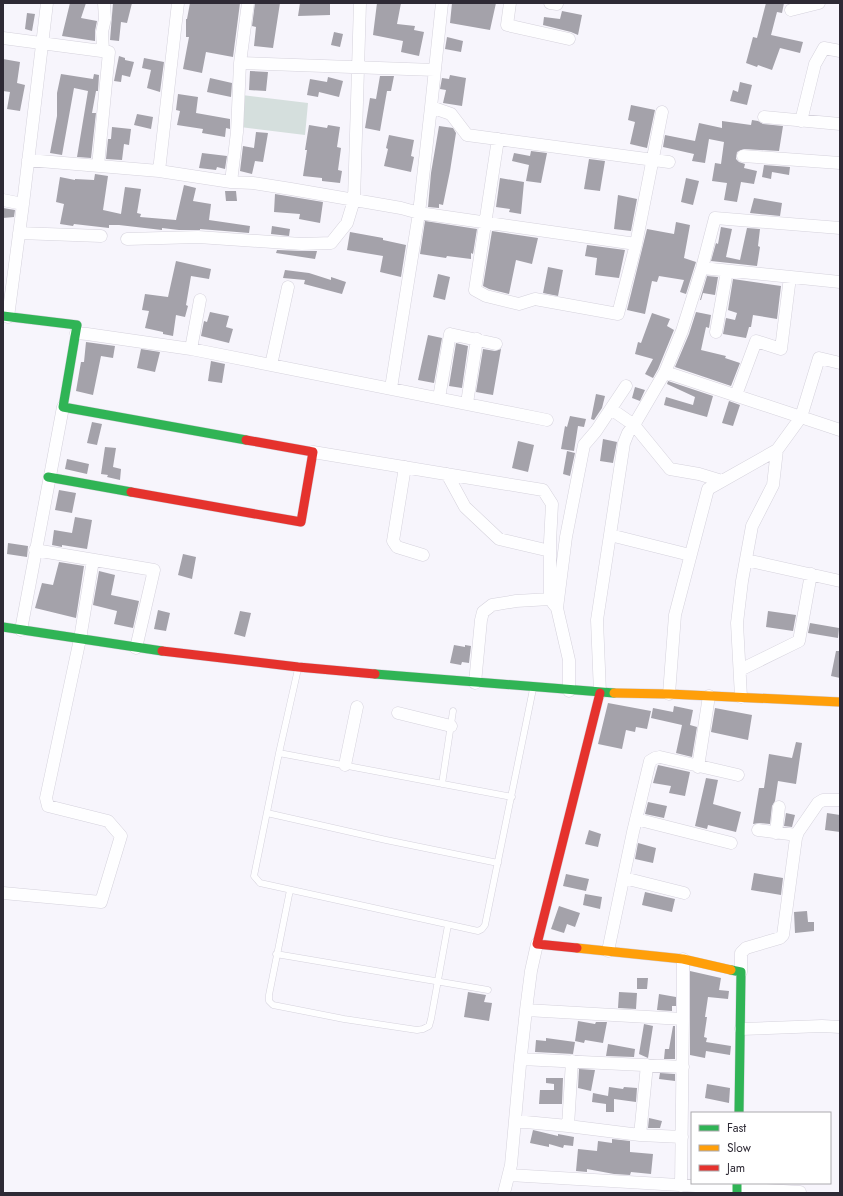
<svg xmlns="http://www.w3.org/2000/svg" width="843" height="1196" font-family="Jost,sans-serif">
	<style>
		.green { fill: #d5dfdd }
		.building { fill: #a4a2aa }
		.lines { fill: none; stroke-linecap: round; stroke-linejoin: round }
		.lane-casing { stroke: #d5d2dc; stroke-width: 7 }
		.street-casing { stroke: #d5d2dc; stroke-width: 13 }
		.fast-casing { stroke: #d5d2dc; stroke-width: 10 }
		.slow-casing { stroke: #d5d2dc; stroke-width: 10 }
		.jam-casing { stroke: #d5d2dc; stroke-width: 10 }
		.lane { stroke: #fefeff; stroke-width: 6 }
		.street { stroke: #fefeff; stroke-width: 12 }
		.fast { stroke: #30b455; stroke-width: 9 }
		.slow { stroke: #ff9f0a; stroke-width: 9 }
		.jam { stroke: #e5322d; stroke-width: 9 }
	</style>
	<rect width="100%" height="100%" fill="#f7f5fc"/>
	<!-- green -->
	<path class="green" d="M242,95L308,103L305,135L240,127Z"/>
	<!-- building -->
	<path class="building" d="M70,3H86L81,18L97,21L95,31V41L62,36Z
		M113,3H132L127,23L121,22L119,41L110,40Z
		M190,3H240L233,57L206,52L202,73L183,69L189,37H186V19H187Z
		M255,3H280L273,48L254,46L256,27L252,26Z
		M300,3H330V15L298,16Z
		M377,3H401L397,24L415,26L414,30L424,32L419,56L401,52L403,41L373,35Z
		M452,3L474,4V3H496L490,30L450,23Z
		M766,3H784L782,13L777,12L771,35L803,42L800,53L780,48L772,70L758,65L757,67L746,63L753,37L757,38Z
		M562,11L582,15L578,35L571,32L543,25L544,17L560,19Z
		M27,13L35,14L32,31L25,29Z
		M334,32L343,34L340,47L331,45Z
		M447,37L463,41L461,52L445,49Z
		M119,56L125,58V60L134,62L130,77L122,75L121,82L114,81Z
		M144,58L164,62L160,92L147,88L151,70L142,68Z
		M3,59L20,62L17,83L25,85L20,111L7,109L10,92L3,91Z
		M250,71L268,72L266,91L249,90Z
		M61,74L93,79L94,74L99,75L98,91H96L92,113H96L91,158L77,157L88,91L74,88L62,155L50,153L57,116V93Z
		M450,75L466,78L462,106L443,103L446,90L440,89L442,78L449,79Z
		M380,76H394L391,91H387L380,131L365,128L370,98L376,99Z
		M328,77L343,81L339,97L319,92L318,97L307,95L310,79L327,82Z
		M210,78L232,83L231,97L207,92Z
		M740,82L752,85L747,105L730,101L733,90L738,92Z
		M178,94L198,97L196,113L230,119V129L226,128L225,137L202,133L203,129L177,125L180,111L176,110Z
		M631,105L655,110L647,148L630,144L635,122L628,120Z
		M137,114L153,117L151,129L134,125Z
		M752,120L758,121L763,124L783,126L779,151L744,149L737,152L736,159L739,162L745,164L744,168L757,171L754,184L741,182L737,202L724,200L727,183L712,181L715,163L721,164L724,142L709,139L705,163L692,161L694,154L663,147L665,135L695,141L699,123L722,128V121L751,125Z
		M309,125L327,128L328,125L340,127L337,147L341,148L338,170L342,171L340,183L322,181V178L303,176L307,150H305Z
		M439,126L453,128L456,133L450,171L443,205L439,204V208L428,207L431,173Z
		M112,127L131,129L129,145L124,144L122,160L106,159L108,139H111Z
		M256,132L268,133L263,162L255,161L252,174L240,171L243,146L254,148Z
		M389,135L414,140L411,156L414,157L411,172L384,166L388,149L386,148Z
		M531,151L547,153L541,183L526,181L529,165L512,161L514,153L530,156Z
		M202,153L227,156L225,169L217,167L216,170L199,168Z
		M589,159L605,161L600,191L584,189Z
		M764,165L790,167L789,175L772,172L771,179L762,177Z
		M95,174L108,176L103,210L121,214L125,187L141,189L137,213L141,214L140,217L176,220L184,185L196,188L193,201L211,204L209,220L250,226L249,233L200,229V230H179L162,228V230L119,225H109V228L74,224L73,226L60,224L64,204L56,202L60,177L75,180V179L94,180Z
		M500,178L524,182L521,214L509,212L510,209L496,207Z
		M686,178L699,181L693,205L681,202Z
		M225,191H236L237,201H226Z
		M275,194L323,202L320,223L299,219L300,214L274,212Z
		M618,195L637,199L631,231L614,229Z
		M754,198L782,203L780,216L750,213Z
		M3,208L15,210L14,217L3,218Z
		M425,221L477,229L473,254L471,253V259L447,256L446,258L420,254Z
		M676,222L690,225L684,258L696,262L686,294L680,292L684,280L659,276L657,282L652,281L645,314L627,310L647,229L674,234Z
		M272,226L290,229L289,236L271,234Z
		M721,227L732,229L726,257L740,260L747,228L760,229L758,246L760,247L757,266L711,261L716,243L718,244Z
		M492,231L538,238L532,264L516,260L509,294L489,289L483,286Z
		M350,232L383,238V240L406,245L401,277L380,272L383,256L347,250Z
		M587,245L625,250L619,278L595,275L597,258L585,256Z
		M277,250L302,251H317L315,259L276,253Z
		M176,261L211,269L209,279L191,276L186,305L188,306L185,317L176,315L173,336L163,334V332L145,328L149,311L142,310L145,294L168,297Z
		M548,267L563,270L558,296L543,293Z
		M285,270L309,273L331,280V277L346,282L342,294L304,284L305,280L283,278Z
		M438,274L450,277L445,300L433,297Z
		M707,276L718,277L715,295L703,293L701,300H700Z
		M733,279L781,286L777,319L753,315L751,327H749L746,338L723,334L726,318L735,320L737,313L728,310Z
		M210,312L229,316L226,327L233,329L229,343L201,336L204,321L207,322Z
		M696,312L711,315L709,328L706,327L701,350L726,356L725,358L740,363L731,386L675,367L689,334Z
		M652,313L670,319L667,326L674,330L658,369L653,378L645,374L653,359L635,354L638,342L641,343Z
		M428,335L442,338L434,383L418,380Z
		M86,342L115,346L113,358L101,356L93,395L76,391L81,362H84Z
		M456,343L468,346L462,388L449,386Z
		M141,349L160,352L155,372L137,368Z
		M483,349L495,351L501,349L493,395L476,392Z
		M211,361L225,364L222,383L208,381Z
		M668,381L713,396L707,417L664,405L666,397L693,405L695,397L667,384Z
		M635,387L645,390L640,401L632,398Z
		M596,394L605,396L602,408L594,420L591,419Z
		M729,401L740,405L733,426L722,423Z
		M570,416L586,419L584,427L578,426L574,451L561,449L565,426L567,427Z
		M92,422L102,424L97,445L87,443Z
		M603,439L617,442L613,463L600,461Z
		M518,441L534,445L528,472L512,468Z
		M105,447L116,448L113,467L121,469L120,480L107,477L108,475L101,474Z
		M567,451L575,453L570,476L563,474Z
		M67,459L89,464L87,474L65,469Z
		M59,490L76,493L72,513L55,510Z
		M75,517L92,520L87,549L62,545V547L52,545L54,530L72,533Z
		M8,543L28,546L27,557L7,554Z
		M183,554L196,557L192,579L178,575Z
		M59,562L84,566L76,618L35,608L42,583L53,585Z
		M99,571L115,575L111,595L139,601L133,628L114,624L117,611L93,605Z
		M158,610L170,613L166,631L154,629Z
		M240,611L251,613L245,637L234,634Z
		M768,611L796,615L793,631L766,627Z
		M810,623L839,628L838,638L808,633Z
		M454,645L465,647V645L471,646L469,663L462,662L461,665L450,663Z
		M836,651H840V678L831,676Z
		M608,703L651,711L647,729L636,727L635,732L626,730L622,749L598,744Z
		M674,706L693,710L690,725L697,727L692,757L676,753L682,725L651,718L653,708L673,712Z
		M715,708L752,715L748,740L711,732Z
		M796,742L802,743L796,784L778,781L775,801L772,806L770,824L759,823L753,824L759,788H764L769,754L792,758Z
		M658,765L690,772L685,796L669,793L671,786L653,783Z
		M706,778L718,780L713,804L741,812L736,832L708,825L707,829L695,826Z
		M648,802L667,806L664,818L645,814Z
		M786,813L795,815L792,827L784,826Z
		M827,813L840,815V832L825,830Z
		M589,830L601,834L598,847L585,844Z
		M638,843L656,848L653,863L635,859Z
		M754,873L783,878L781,895L751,890Z
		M566,874L589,879L586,891L563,886Z
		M645,892L675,899L672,912L642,905Z
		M585,894L602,897L600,909L583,905Z
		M559,906L580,913L575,927L567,924L564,933L551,929Z
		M807,911L808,922H814V931L795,933L794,912Z
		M690,971L721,978L719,990L729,991L728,999L708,997L705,1017H707L704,1037L707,1038L706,1042L731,1046L730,1055L706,1051L705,1058L690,1055Z
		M637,978H648L647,989H637Z
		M468,992L486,995L484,1002L492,1003L489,1021L464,1017Z
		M619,992L637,993L636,1009L618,1008Z
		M659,994L676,997V1006H672V1011L657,1010Z
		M578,1021L595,1024L596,1022H607L603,1043L585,1040L584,1043L575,1041Z
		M644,1024L653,1026L648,1058L639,1054Z
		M673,1026H675V1059H664L665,1049H669Z
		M546,1038L575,1042L573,1054L535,1052L536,1040L546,1041Z
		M608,1044L635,1049L634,1057L606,1056Z
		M579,1069L595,1070L591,1091L578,1088Z
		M660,1073L675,1074V1081L659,1079Z
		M546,1078H563L562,1104H539L540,1090H554V1084L546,1083Z
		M707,1084L730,1088L729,1103L705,1098Z
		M609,1087L623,1089L624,1087L637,1088L636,1102L614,1099V1112H606V1104L592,1102L593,1093L608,1096Z
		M649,1118L662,1121L660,1128H648Z
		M533,1130L558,1136V1134L574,1137L573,1146L564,1145L563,1148L549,1144V1147L530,1143Z
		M612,1139L630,1141V1152L653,1154L651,1174L631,1172L630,1175L614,1174L587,1169V1172L576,1171L578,1149L597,1151L598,1141L612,1143Z"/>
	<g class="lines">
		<defs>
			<path id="lane" d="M298,669L279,753L254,876L260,883L478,931L482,929L485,925L533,689
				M279,753L512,797
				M442,784L453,711
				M267,813L386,840L498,863
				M290,890L269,995V1001L273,1005L344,1019L417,1030L423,1029L429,1026L431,1019L448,925
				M276,954L488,990"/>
			<path id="street" d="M178,3L159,171L231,182L253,183L291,189L401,208L419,213L391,388
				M442,3L431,107L451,114L467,135L669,162
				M510,3L507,25L569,39
				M550,3L557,4
				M791,10L819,3
				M3,38L109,52L98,166
				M103,51L102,32L105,19L104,3
				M240,63L435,70
				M431,107L419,213L636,244
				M764,117L840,124
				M801,121L815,64L824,48L840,51
				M498,139L475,290L486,296L519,304L535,299L618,314L636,244L662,112
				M743,156L840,163
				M28,160L159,171
				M231,182L237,132L240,63L248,3
				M3,200L23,204
				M19,233L101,236
				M127,239L198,237L302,244L331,243L347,223L354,200L360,3
				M702,268L840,282
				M8,317L23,204L47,3
				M716,332L727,271
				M76,333L87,334L191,349L547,420
				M191,349L200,300
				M271,365L288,287
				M665,372L840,430
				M736,395L756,341L781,349L790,277
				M439,398L450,334L496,344
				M467,403L477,339
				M611,409L634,425L670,469L699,474L722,481
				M313,452L543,490L552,504L550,542V599L516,601L492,605L483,612L481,620L475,683
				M405,467L393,541L397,547L423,555
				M447,474L465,507L499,539L550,551
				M610,535L690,555
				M35,550L154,570L136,648
				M746,560L840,581
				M553,603L557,608L569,660V691
				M557,608L566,537L584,445L596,431L626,386
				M21,630L63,407
				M740,670L799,641L811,574
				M600,693L597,620L624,443L628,433L634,425L665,372L682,331L702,268L715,218L840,228
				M669,694L675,615L708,489L777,450L801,417L819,358L840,363
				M741,697L737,623L742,581L752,526L773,485L777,450
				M398,713L451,726
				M345,765L357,707
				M698,767L709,696
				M636,819L731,843
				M758,830L797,835
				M776,833L779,807
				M624,878L684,893
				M3,893L101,902L121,836L108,821L48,806L46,798L80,639L93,560
				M608,951L633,832L650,761L655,758L660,757L738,775
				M741,972V953L746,948L780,938L783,935L796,838L798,832L818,803L823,800H840
				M526,1010L683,1019V959
				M741,1029L822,1026L840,1027
				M521,1059L683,1067
				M515,1121L568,1126L640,1135L682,1137
				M568,1126L572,1061
				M640,1135L647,1065
				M509,1175L800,1192
				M681,1186L683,1019
				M504,1193L511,1165L520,1065L526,1010L531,971L537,944"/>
			<path id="fast" d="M3,316L77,325L63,407L246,440
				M48,477L131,492
				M3,627L162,651
				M375,674L614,693
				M731,970L741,972L739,1113
				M737,1183V1193"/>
			<path id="slow" d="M614,693L669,694L840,702
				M577,948L683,959L731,970"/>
			<path id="jam" d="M131,492L301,522L313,452L246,440
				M162,651L298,667L375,674
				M577,948L537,944L600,693"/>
		</defs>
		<!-- lane casing -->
		<use href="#lane" class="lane-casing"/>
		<!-- street casing -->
		<use href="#street" class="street-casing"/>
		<!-- fast casing -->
		<use href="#fast" class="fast-casing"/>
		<!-- slow casing -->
		<use href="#slow" class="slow-casing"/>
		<!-- jam casing -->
		<use href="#jam" class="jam-casing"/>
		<!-- lane -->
		<use href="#lane" class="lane"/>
		<!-- street -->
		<use href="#street" class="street"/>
		<!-- fast -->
		<use href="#fast" class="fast"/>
		<!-- slow -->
		<use href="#slow" class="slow"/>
		<!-- jam -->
		<use href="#jam" class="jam"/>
	</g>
	<!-- border -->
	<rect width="843" height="1196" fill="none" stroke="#2e2a35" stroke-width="8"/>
	<!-- legend -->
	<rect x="691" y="1112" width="140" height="72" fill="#ffffff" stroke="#abaaae"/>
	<rect x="699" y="1125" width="20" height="6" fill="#30b455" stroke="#abaaae"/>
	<text x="727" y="1132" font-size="12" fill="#2e2a35">Fast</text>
	<rect x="699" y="1145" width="20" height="6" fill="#ff9f0a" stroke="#abaaae"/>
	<text x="727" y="1152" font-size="12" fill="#2e2a35">Slow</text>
	<rect x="699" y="1165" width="20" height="6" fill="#e5322d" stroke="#abaaae"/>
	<text x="727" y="1172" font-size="12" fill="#2e2a35">Jam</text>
</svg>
